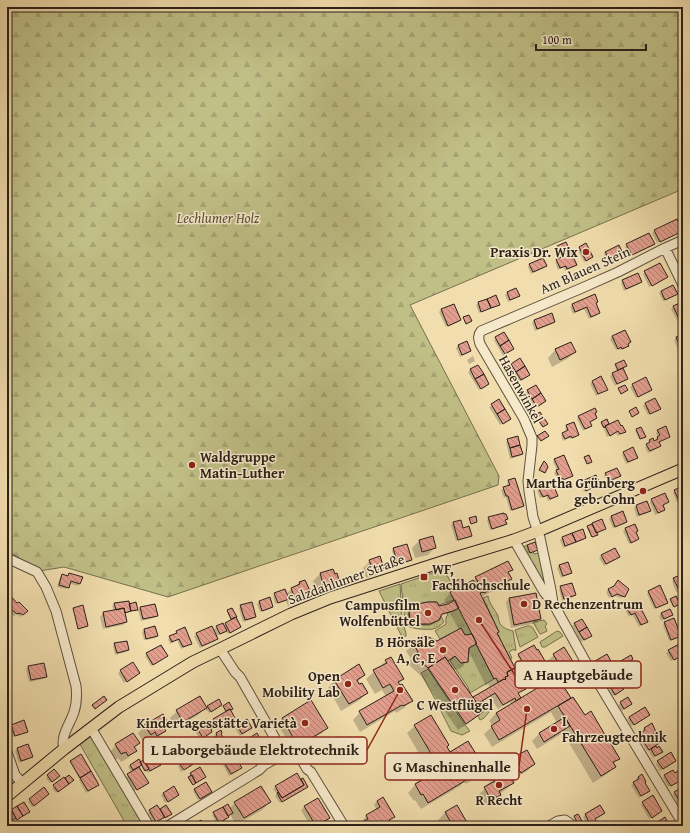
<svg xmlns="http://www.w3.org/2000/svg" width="690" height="833" font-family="'Gentium Book Plus',serif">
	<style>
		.grass { fill: url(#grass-tufts); stroke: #767050 }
		.forest { fill: url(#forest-firs); stroke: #767050 }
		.shadow { fill: #0003; fill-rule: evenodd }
		.building { fill: url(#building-back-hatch); stroke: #2c211a }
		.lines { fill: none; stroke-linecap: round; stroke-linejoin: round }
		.minor-casing { stroke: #5d503f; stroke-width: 11 }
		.major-casing { stroke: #2c211a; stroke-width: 13 }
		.minor { stroke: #f6e9ca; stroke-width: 9 }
		.major { stroke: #f1ddad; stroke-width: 11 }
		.poi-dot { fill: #8f2418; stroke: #f6e9ca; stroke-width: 1.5 }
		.labels { text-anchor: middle; stroke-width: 3; stroke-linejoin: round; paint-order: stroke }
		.park-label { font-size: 14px; font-style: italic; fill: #58503a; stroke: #f6e9ca }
		.poi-label { font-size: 14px; font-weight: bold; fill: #2c211a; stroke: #f6e9ca; text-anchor: end }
		.street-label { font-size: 14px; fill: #2c211a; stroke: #f6e9ca }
		.leader { fill: none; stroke: #8f2418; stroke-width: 1.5 }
		.callout-dot { fill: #8f2418; stroke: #f6e9ca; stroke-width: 1.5 }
		.callout { fill: #f6e9ca; stroke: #8f2418; stroke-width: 1.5 }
		.callout-label { font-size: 15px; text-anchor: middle; font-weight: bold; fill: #2c211a }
	</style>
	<defs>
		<pattern id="grass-tufts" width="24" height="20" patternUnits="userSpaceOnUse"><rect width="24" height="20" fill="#c0bf86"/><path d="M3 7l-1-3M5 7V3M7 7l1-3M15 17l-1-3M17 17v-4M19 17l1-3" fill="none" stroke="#a5a473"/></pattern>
		<pattern id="forest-firs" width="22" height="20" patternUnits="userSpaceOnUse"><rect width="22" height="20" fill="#c0bf86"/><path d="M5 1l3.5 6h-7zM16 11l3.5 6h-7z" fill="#a5a473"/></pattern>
		<pattern id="building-back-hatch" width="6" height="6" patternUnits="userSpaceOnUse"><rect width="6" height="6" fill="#e39f8e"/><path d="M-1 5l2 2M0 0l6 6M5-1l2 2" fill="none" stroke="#b88173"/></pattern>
	</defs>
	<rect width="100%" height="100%" fill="#f1ddad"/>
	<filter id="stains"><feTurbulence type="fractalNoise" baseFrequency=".005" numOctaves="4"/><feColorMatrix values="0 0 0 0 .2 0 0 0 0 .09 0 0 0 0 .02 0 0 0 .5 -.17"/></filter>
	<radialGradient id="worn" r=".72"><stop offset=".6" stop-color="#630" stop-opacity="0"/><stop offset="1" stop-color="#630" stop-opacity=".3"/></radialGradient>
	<!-- grass -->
	<path class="grass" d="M527,545L533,551L534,554L539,553L547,586L546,587L520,549Z
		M444,569L454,589L450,591L454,600L439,605L437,602C424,601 418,604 408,612L411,624L430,625L440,620L441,616L444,622C441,625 438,628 433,629C428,630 412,629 408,626C406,624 406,622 405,620L401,584Z
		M400,584L402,620L406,633V636L402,637L379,591Z
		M488,596C489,603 493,607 497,614C499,617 498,622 501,625C505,629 509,630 513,631L516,650L515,651L514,649L509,652L512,658L510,659L497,633L499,632L483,598Z
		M459,608L472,634L465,635L461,629L440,639L435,631L446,624V617L448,615L447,613L453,611Z
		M544,620L547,624L545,626L547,631L541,634H540L533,622Z
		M527,626H530L533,628L538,637L520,647L515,630Z
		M557,631L560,632L563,636L545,647H542L540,642Z
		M476,644L494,679L470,693L468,687L450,661L455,656L461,663L468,662L469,648Z
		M428,669L465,725L470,731L462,735L451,731L436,701L421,673Z
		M482,700L489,712L484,718L480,720L478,716L477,704Z
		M91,728L146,826H127L81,746L77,738Z"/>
	<!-- forest -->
	<path class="forest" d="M7,7H683V189L410,305L499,476L498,485L168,597L64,567L39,571L7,550Z"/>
	<!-- shadow -->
	<path class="shadow" d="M683,196V213L677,200Z
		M655,231L679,232L657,243L652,233Z
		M654,244L652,246L629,257L625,247L627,245Z
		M558,247L575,265L573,267L565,271L564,267L558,270L555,262L560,259L556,249Z
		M580,248L591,257L584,262L578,250Z
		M682,250H683V259L680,252Z
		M606,252L623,256L621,258L608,264L604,254Z
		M530,264L546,266L544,268L531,274L528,267Z
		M645,272L666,277L664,279L649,287L643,274Z
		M623,281L641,282L639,284L624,291L621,283Z
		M516,289L519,296L516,298L508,302L505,295L507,293Z
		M661,291L674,296L663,301L659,293Z
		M594,295L597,302L595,304L599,313L597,315L589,319L584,309L573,314L570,307L572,305Z
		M495,296L499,304L496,306L479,313L476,305L478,303Z
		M682,303L683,306V322L679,324L671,309L673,307Z
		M453,305L460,320L458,322L446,327L439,312L441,310Z
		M534,320L554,322L552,324L535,331L532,323Z
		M683,335V348L678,350L674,340L676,338Z
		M612,337L630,342L625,348L620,350L619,349L616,350L610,339Z
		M496,338L513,349L503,356L494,340Z
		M466,342L470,351L468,353L460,357L456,348L458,346Z
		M570,343L575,352L567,359L552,367L548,358L555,350Z
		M473,356L475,361L469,364L467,360Z
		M683,357V370H682L677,361Z
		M519,360L527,377L519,382L509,367Z
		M624,361L622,368L627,379L624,381L615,386L610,376L617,372L615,366Z
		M471,370L488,384L479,390L468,372Z
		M646,379L651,390L649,392L636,398L630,387L633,385Z
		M592,382L607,389L604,391L596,396L590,384Z
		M536,386L543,403L535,408L525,393Z
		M655,399L660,409L658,411L648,415L643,406L645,404Z
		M499,401L508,421L500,425L489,407Z
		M596,412L594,414L596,418L589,422L591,426L583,431L577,419L579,417Z
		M540,413L546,425L542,427L535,416Z
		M606,420L609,425L625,431L618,436L616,433L607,437L604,429L608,425L602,427L601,423Z
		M567,426L578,435L576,437L570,439L569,438L563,441L561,435L567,432L565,428Z
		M641,428L644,437L640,439L635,431Z
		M658,431L669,436L667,438L659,442L660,446L658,448L648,453L645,447L648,444V443L650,441L654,442L656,441L655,440L658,437L656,433Z
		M508,440L522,454L520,456L510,459L506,442Z
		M624,452L636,458L634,460L626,464L622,455Z
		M555,459L569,477L561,481L560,480L558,481L554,473L557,470L553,462Z
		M606,474L620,476L618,478L607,482L604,476Z
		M509,481L522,506L520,508L510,511L506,497L504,498L501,490L504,488L508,486L507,483Z
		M583,482L599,484L597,486L584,492L581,484Z
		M539,488L557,496L554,498L548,501L546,496L540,498L537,490Z
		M683,488V499L677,502L673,493L675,491Z
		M652,499L668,502L662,506L664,510L662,512L655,515L650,502Z
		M647,502L650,511L648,513L637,517L634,508L636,506Z
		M622,513L626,522L624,524L613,528L609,519L611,517Z
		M489,518L507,519L505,521L506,524L504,526L490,530L487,520Z
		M453,523L471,536L468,538L456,541L451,525Z
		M593,524L605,529L591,537L587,528Z
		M635,525V533L638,539L636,541L629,544L623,531L625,529Z
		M582,530L585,538L583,540L563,548L560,540L562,538Z
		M419,541L435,547L428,555L415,558L412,548Z
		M528,546L537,549L535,551L528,554L526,548Z
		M394,549L411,560L408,562L396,566L392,551Z
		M602,556L619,557L617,559L604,566L599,558Z
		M370,561L383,567L376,575L366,578L363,568Z
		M559,566L571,573L568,575L561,578L557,568Z
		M512,570L508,573L510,579L503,586L481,597L498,632L496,634L514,669L523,664L517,656L534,646L545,663L554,655L577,671L570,678L561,684L571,699L618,759L613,764L614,767L607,774L593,783L563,733L537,749L532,741L539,734L557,723L551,712L492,747L484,734L493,726L489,721L496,713L511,704L510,702L498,709L490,697L477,705L481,712L474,719L458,730L421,676L407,663L411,659L406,651L414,644L437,642L459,630L450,613L440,616L436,622L427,626L409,625L407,615L409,613L447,605L444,600L451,593L448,589L456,581L465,585L472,582L476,578ZM468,650L486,686L488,684L490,688L473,699L453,670L460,669L467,661ZM552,672L556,678L521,699L518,694L525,689L523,686L532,680L534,683Z
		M69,574L80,584L77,586L69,583L68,587L66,589L57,587L60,577L62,575L67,576Z
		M320,574L338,579L336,581V582L329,590L316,593L313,581Z
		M683,575V589L676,592L672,581L674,579Z
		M305,581L309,593L302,600L288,606L286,601L275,604L273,596L275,594H286L299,583Z
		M561,587L575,595L573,597L562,601L559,589Z
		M613,588L624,596L622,598L614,596L609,598L606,592L608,590Z
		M649,591L667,603L664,605L654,609L647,594Z
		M7,593L17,605L26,611L20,617L17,614L14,616L8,611H7Z
		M676,598L678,605L673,607L670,601Z
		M509,599L540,619L537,623L511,628L506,602Z
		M259,602L272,607L270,609L260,612L257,604Z
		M637,602L647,621L639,627L632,614L629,617L625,610Z
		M115,603L136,610L124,614L126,622L123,625L103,629L100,617L103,613L114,611L112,606Z
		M241,606L255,617L253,619L243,622L239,608Z
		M73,608L86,626L78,629L73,609Z
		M140,608L156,616L154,618L141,621L138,610Z
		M232,609L240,627L228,634L226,631L224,633L216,636L217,639L215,641L200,648L194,636L197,634L213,630L217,627L224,626L231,621L227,612Z
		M669,610L672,615L669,617L661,621L659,616L661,614Z
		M581,620L588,638L581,642L572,626Z
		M665,623L680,636L678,638L669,641L663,625Z
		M144,630L157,635L155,638L144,640L142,632Z
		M177,632L191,643L189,645L181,649L177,640L170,644L168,639Z
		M115,644L128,650L126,652L115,655L113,646Z
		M683,644V655L671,661L666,653L669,651Z
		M147,654L167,656L151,666L145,656Z
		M630,656L628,662L632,671L626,675L618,663Z
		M386,661L403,679L398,684L411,701L404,708L396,713L395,711L360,732L353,720L360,712L386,697L382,690L375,694L366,679Z
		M596,661L609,665L599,671L594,663Z
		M133,663L139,673L124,683L118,673Z
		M683,664V678L678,668Z
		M28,667L46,677L43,679L29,682L26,669Z
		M364,675L357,682L367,692L360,700L341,711L328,688L335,680Z
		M605,678L621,691L613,696L603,680Z
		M199,697L206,709L208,707L221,705L209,713L205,708L198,715L176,728L170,718L177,711Z
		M627,699L631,704L622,711L618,705Z
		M311,702L326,728L322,733L293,750L277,723L282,719Z
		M223,707H224L232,709L229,710L232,720L216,729L212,722L226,713Z
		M630,717H647L631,726L627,719Z
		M246,720L251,728L240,736L235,728Z
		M168,724L163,728L165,731L157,738L150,743L147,739L143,742L138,733L145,726Z
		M206,724L209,734L200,739L195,731Z
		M11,725L27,731L24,734L12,737L9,728Z
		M415,726L450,753L485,770L477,777L466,784L464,782L460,786L421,809L415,800L414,801L408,793L421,778L432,772L428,765L429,764L427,760L424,762L407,733Z
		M645,729L659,754L653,758L648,750L647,751L638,736L643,732V731Z
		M216,734H220L223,745L216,750L211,742L216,738L214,736Z
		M257,735L258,743L248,749L244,743Z
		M138,743L134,748L135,751L128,758L121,762L118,758L114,761L109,753L116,745Z
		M27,745L32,757L29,759L19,763L15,751L17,749Z
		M513,759L534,764L527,771L513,779L508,771H506L513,783L505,790L499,794H500L492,802L486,805L484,802L482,803L478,795L487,787L486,786L493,779L508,770L506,766Z
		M71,761L98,785L86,793L79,780L83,776L79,778L70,762Z
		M658,762L673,763L660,771L656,764Z
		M140,763L159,765L148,773L146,770L144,771L141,765L138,768L145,785L134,791L126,777L132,773L128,767L130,765Z
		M194,763L181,772L178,766L180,764Z
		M225,763L239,770L229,776L223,765Z
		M54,770L56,778L50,783L46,778Z
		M191,774L194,784L192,785L188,779L190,777L189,776Z
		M297,774L301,781L302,779L307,787L280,803L275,796L277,794L273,789Z
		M675,774L681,775L677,778V783L668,787L663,778L665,776Z
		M69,776L72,780L56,793L52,788Z
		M638,777L644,783L649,791L639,798L631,785L637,781L636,779Z
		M173,788L176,797L165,803L161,795Z
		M195,789L211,792L198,800L193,791Z
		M683,789V801L678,804L673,795L675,792Z
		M46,796L32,807L28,802L30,800Z
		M318,799L329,818L326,821L317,826H310L301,810L304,807Z
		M377,801L393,817L389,821L390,824L388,826H362L361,825L365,822L363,820L366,816L377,810L374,805Z
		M270,802L262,810L236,825L230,814L227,816L228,817L226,819L217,824L212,815L223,808H230L235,803Z
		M643,803L661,811L649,819L641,805Z
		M600,806L604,813L594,820L593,824L591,826H588L583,817Z
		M166,807L170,814L163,819L162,818L154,823L148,813L150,811H160Z
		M12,810L29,812L15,821L14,819L9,822L12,826H7V815Z
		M446,812L468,826H442L438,820Z"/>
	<!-- building -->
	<path class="building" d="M677,219L683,231L660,242L654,230Z
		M649,233L655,244L632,255L626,244Z
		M566,242L577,265L567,269L566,266L560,268L556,259L562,257L557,246Z
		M586,243L593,257L586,261L579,247Z
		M619,245L624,256L611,262L605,252Z
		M543,258L547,266L533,272L529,264Z
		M660,263L668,277L652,286L644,271Z
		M638,273L642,282L626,289L622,280Z
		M673,285L678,294L665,300L661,291Z
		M516,288L520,296L510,300L507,292Z
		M595,294L598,302L596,303L600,313L591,317L587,307L575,312L572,304Z
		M496,295L500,305L491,308L487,299Z
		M487,299L491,308L481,312L478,302Z
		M682,302L683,304V322L681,323L673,306Z
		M454,304L461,320L448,326L441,309Z
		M552,313L555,322L537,329L534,320Z
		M469,315L472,321L466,324L463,317Z
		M625,330L631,342L628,344L629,346L622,349L621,347L618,349L612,336Z
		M504,332L509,340L500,346L495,337Z
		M683,334V347L681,349L676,337Z
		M509,340L514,349L505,354L500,346Z
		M467,341L471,351L462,355L458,345Z
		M571,342L576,352L560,360L555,349Z
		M520,358L525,366L516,372L511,364Z
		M624,360L627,366L618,370L615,364Z
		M478,365L484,374L475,379L470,369Z
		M525,366L530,375L521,380L516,372Z
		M623,368L628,379L617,384L612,373Z
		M484,374L489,384L481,389L475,379Z
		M601,376L608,390L598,394L592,381Z
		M646,377L652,390L638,397L632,384Z
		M536,385L541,393L532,399L527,390Z
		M625,385L628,390L621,394L618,388Z
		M541,393L546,401L537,407L532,399Z
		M655,398L661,409L650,414L645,403Z
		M499,399L505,409L497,414L491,404Z
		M636,407L639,413L632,417L629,411Z
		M595,408L597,412L595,413L597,418L590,422L592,426L585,429L578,416L593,409Z
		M505,409L511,419L503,424L497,414Z
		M540,412L548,424L543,427L535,415Z
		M607,419L609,424L605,426V427L604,428L601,422Z
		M618,420L621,426L622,425L626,432L620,434L618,431L610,436L605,426Z
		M574,422L579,435L572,438L571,436L565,439L562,433L568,430L566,425Z
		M666,426L670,437L659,442L661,446L650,451L646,444L650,442L649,440L653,438L654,441L658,439L657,437L660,435L657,430Z
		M641,427L646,437L640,439L636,429Z
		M545,431L549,436L541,441L537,436Z
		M518,436L520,445L510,448L507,439Z
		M520,445L523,454L512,457L510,448Z
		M633,447L638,458L628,462L623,452Z
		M564,455L573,476L563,480V478L560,480L556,470L559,469L554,459Z
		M589,455L592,462L587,464L584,457Z
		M544,461L546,463L548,467L545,473L539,470Z
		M617,468L621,476L609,481L605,473Z
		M596,475L600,484L586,491L582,481Z
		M515,478L524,506L512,510L508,496H506L503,487L510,485L508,480Z
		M552,482L558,496L550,499L548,495L543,497L538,487Z
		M683,486V499L679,501L674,490Z
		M665,493L669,502L663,505L665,510L658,513L651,499Z
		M647,501L651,511L639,515L636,505Z
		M623,511L627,522L615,527L611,516Z
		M504,513V514H506L508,519L505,520L507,524L492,529L488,517Z
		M476,516L477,522L471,524L469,518Z
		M602,519L606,529L596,533L592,523Z
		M461,520L463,528L469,526L472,536L458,540L453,522Z
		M592,524L598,535L592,537L587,526Z
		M635,524L638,531L636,532L639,539L631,543L625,528Z
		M583,529L586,538L576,542L572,533Z
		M572,533L576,542L565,546L562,537Z
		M433,536L436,548L422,552L419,540Z
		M535,542L538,550L530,553L527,545Z
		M407,544L412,560L398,564L393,548Z
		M615,548L620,557L606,564L601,555Z
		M380,556L384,568L373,571L369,560Z
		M508,561L513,570L508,572L512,579L484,593L483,592L480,593L499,632L497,633L515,668L507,672L508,676L505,677L506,679L505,680L504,679L498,682L496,678L494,679L476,644V642L450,592L460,587L455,582V581L463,578L466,584L473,580L476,585L479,584L475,577Z
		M568,562L572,573L563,576L559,565Z
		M333,569L335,574L337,573L339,580H337V583L324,587L320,573Z
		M69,573L83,577L80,584L71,581L69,588L59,585L62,574L68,576Z
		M683,574V589L679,590L673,578Z
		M305,580L311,593L295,599L291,588L300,584L299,582Z
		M618,580L629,589L625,597L617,594L612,597L608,589L614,586Z
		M572,583L576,595L564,599L560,586Z
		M660,585L668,603L656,608L648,591Z
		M285,589L289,599L278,603L274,593Z
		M7,592L17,603L19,602L28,611L23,615L20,613L17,614L11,609L9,610L7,609Z
		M536,593L541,619L514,625L509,598Z
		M676,596L680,604L674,607L670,599Z
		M270,597L273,607L262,611L259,601Z
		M455,600L459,608L453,611L442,614L439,620L430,624H411L409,612L422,603L428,602H437L439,606L448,604Z
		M129,601L131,611L125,613L124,608L116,610L114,603Z
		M637,601L648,622L641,625L635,613L631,615L626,607Z
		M136,602L138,610L131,611L129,604Z
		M252,602L256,617L245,620L240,605Z
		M155,604L158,616L143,619L140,607Z
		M83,605L88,626L78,629L73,608Z
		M124,608L127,622L106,627L103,612Z
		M232,608L237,617L231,619L227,610Z
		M670,609L673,615L664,619L661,613Z
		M236,617L241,627L230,633L225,623Z
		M674,618L681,636L671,640L664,622Z
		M582,619L587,627L579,632L574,623Z
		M223,623L227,631L220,634L216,626Z
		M155,626L158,636L146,639L144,629Z
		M212,626L218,639L202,646L196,633Z
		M185,627L192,644L183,647L179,639L172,642L169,636L177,633L176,631Z
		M587,627L592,636L584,640L579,632Z
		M461,628L465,635L472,634L476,642V644L469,648L468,662L461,663L455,656L448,661L445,657L428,668L413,655L418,652L413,643L424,635L437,641Z
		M127,641L129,650L117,653L114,643Z
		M683,642V655L674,660L668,650Z
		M161,645L168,656L153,665L146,653Z
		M534,645L537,650L538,649L552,673L535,683L534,680L524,686L515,668L523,663L518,654Z
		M564,647L579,671L567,678L553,654Z
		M607,654L612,663L601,670L595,661Z
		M631,655L633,659L629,662L634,671L627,675L619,662Z
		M391,657L404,679L398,682L400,685L402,684L413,701L403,706L402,705L367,725L359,711L394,691L390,684L383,688L373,670L387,663L385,660Z
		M445,657L483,712L466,724L428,668Z
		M133,662L140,673L127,682L120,670Z
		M44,663L47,677L31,680L28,666Z
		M359,664L365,675L357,680L359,684L362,683L368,693L349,704L334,680Z
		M515,668L526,689L518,693L521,698L516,701L515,698L503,705L495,693L477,704L473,697L504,679L505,680L506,679L505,677L508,676L507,672Z
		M557,676L571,698L499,740L491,726L500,720L496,713Z
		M619,680L624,689L615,695L610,686Z
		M104,696L107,700L95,709L92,705Z
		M200,696L207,708L183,722L176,710Z
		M573,697L585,715L591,711L608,740L609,739L612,744H611L620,759L613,762L616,767L601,776L558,706Z
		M628,697L632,704L624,709L620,702Z
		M219,699L222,705L211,712L207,706Z
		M311,700L328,728L298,746L282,718Z
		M229,702L233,709L231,710L230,709L226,711L223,706Z
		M645,707L650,715L634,725L629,717Z
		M230,709L235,718L218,728L213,719Z
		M163,714L169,724L163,727L166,731L157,736L155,732L151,735L144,725Z
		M431,715L449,745L447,747L450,752L468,741L486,770L473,778L472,775L468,778V779L428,803L423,794L421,795L415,784L422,780L420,777L440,766L435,757L436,756L434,754L432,755L414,725Z
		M565,717L570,726L544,742L539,733Z
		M247,719L252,728L242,734L237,725Z
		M24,720L28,732L15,736L11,725Z
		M207,722L208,725L209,724L212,729H211L212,732L203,738L197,728Z
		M652,723L656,732L650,736L651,737L644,742L640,734L645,730L644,728Z
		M221,730L222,733L221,734L227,743L218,748L212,739L217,736L216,733Z
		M133,733L140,743L134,747L137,751L128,756L126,752L121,754L115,744Z
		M257,733L262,742L251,748L246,740Z
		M651,737L653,741L659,738L661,742L649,750L644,742Z
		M28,744L33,757L21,761L17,748Z
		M656,746L657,748L659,746L663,752L655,756L651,749Z
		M527,750L535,764L521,773L512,758Z
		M671,752L676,761L663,769L657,761Z
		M81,754L91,771L80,778L70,761Z
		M154,755L161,765L150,771L144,761Z
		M151,756V757L144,761L149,769L145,771L140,762Z
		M190,756L195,763L184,770L179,763Z
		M235,756L242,768L231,774L224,762Z
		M139,759L142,765L133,770L130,765Z
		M139,767L149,783L137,790L127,774Z
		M200,767L206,777L196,783L190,773Z
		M54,769L60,776L52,782L47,775Z
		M507,770L514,783L499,791L501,795L493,799L491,795L489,796L484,787L495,781L493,778Z
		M673,770L675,773L679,770L682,775L678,777L680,781L671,786L664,775Z
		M91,771L99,785L88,791L80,778Z
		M297,773L304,785L282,798L275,786Z
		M642,774L646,782L645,783L650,791L641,796L633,782L639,779L638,777Z
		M69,775L74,780L69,784L65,778Z
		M192,775L196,783L193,785L188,777Z
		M64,777L69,784L58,792L53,785Z
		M303,778L308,787L282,802L277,793L278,792L282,798L304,785L301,779Z
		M206,782L212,792L200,799L194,789Z
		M174,786L179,795L168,802L163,793Z
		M261,786L271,802L244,818L234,802Z
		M44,787L49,794L34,806L29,799Z
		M683,787V801L681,803L674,792Z
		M653,795L662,811L652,818L642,802Z
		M383,797L395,817L389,820L392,824L388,826H364V825L366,824L364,821L368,819L366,815L380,807L377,801Z
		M318,798L330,818L316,826L304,806Z
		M24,802L30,812L23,816L17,806Z
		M228,804L233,813L228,816L223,807Z
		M157,805L165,817L156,822L149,810Z
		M166,805L172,814L165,818L160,809Z
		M457,805L469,826H453L445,812Z
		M600,805L605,813L595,819L597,823L591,826L585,814Z
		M17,806L23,816L17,820L11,810Z
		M223,807L229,817L219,823L213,812Z
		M12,811L16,818L10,821L7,816V814Z
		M578,814L582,821L578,824L574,816Z
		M7,817L13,826H7Z
		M665,817L668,823L666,824L667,826H659L661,824L659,821Z
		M201,820L204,826H197L195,824Z
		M302,821L305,826H291L295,823L296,825Z"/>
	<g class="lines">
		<defs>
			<path id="minor" d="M665,248L683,240
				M514,540L544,592L553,603L584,659L683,824
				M7,558L37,572L46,587L56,611L76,686C77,695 77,703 74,712C70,724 60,736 64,749
				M553,603L551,590L540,538L533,517L529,491L528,481L532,445V438L524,419L480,344C479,340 477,336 481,331L582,288L618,272L665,248L683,285
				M220,649L235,672L240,677L284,754L300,757L307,769L311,772L344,826
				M91,728L149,826
				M7,752L15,775L22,783
				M168,826L259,770L264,765L284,754
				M549,826L558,821L565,820L571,824L572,826"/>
			<path id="major" d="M7,796L64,749L119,707L193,662L220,649L291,614L330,598L448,560L514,540L538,531L683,469"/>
		</defs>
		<!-- minor casing -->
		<use href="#minor" class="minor-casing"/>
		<!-- major casing -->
		<use href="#major" class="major-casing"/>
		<!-- minor -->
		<use href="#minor" class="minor"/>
		<!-- major -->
		<use href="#major" class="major"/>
	</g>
	<!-- markers -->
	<g class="poi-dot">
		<circle cx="586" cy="252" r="4"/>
		<circle cx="192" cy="465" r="4"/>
		<circle cx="643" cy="491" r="4"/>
		<rect x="420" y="573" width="8" height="8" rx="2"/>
		<circle cx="524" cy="604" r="4"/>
		<circle cx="428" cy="613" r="4"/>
		<circle cx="443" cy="650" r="4"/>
		<circle cx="348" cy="684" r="4"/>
		<circle cx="455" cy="690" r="4"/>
		<circle cx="305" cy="723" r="4"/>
		<circle cx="554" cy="729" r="4"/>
		<circle cx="499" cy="785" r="4"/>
	</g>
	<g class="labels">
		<!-- park labels -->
		<g class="park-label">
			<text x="218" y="223">Lechlumer Holz</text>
		</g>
		<!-- poi labels -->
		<g class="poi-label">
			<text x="578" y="257">Praxis Dr. Wix</text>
			<text x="200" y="462" text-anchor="start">Waldgruppe<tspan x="200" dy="16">Matin-Luther</tspan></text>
			<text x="635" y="488">Martha Grünberg<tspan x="635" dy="16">geb. Cohn</tspan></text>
			<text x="432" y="574" text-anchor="start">WF,<tspan x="432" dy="16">Fachhochschule</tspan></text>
			<text x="532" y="609" text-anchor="start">D Rechenzentrum</text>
			<text x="420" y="610">Campusfilm<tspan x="420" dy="16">Wolfenbüttel</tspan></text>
			<text x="435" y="647">B Hörsäle<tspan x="435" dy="16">A, C, E</tspan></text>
			<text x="340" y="681">Open<tspan x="340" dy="16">Mobility Lab</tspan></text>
			<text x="455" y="710" text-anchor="middle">C Westflügel</text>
			<text x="562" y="726" text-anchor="start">I<tspan x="562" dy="16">Fahrzeugtechnik</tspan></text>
			<text x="297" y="728">Kindertagesstätte Varietà</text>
			<text x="499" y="805" text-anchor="middle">R Recht</text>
		</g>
		<!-- street labels -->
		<g class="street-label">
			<text transform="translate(585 270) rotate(-24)" y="5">Am Blauen Stein</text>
			<text transform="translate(521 389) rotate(61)" y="5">Hasenwinkel</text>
			<text transform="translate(346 579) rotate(-20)" y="5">Salzdahlumer Straße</text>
		</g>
	</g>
	<!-- callouts -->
	<path class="leader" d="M479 620L515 675M400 690L367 750M527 709L519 766"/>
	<g class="callout-dot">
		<circle cx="479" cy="620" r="4"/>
		<circle cx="400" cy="690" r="4"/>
		<circle cx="527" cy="709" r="4"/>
	</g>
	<g class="callout">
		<rect x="515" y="661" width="126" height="27" rx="4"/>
		<rect x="143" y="737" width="224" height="27" rx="4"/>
		<rect x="385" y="753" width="134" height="27" rx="4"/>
	</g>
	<g class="callout-label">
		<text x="578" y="680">A Hauptgebäude</text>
		<text x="255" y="755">L Laborgebäude Elektrotechnik</text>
		<text x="452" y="772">G Maschinenhalle</text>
	</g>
	<!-- margin -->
	<rect width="690" height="833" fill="none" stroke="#f1ddad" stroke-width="24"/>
	<rect x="8" y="8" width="674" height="817" fill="none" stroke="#2c211a" stroke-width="2"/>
	<rect x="12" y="12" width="666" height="809" fill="none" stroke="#2c211a"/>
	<!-- scale -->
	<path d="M536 44v6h110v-6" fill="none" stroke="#2c211a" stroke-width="2"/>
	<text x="542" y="44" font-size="12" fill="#2c211a" stroke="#f6e9ca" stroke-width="3" paint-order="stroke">100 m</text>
	<rect width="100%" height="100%" filter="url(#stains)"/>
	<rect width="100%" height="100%" fill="url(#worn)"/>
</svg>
